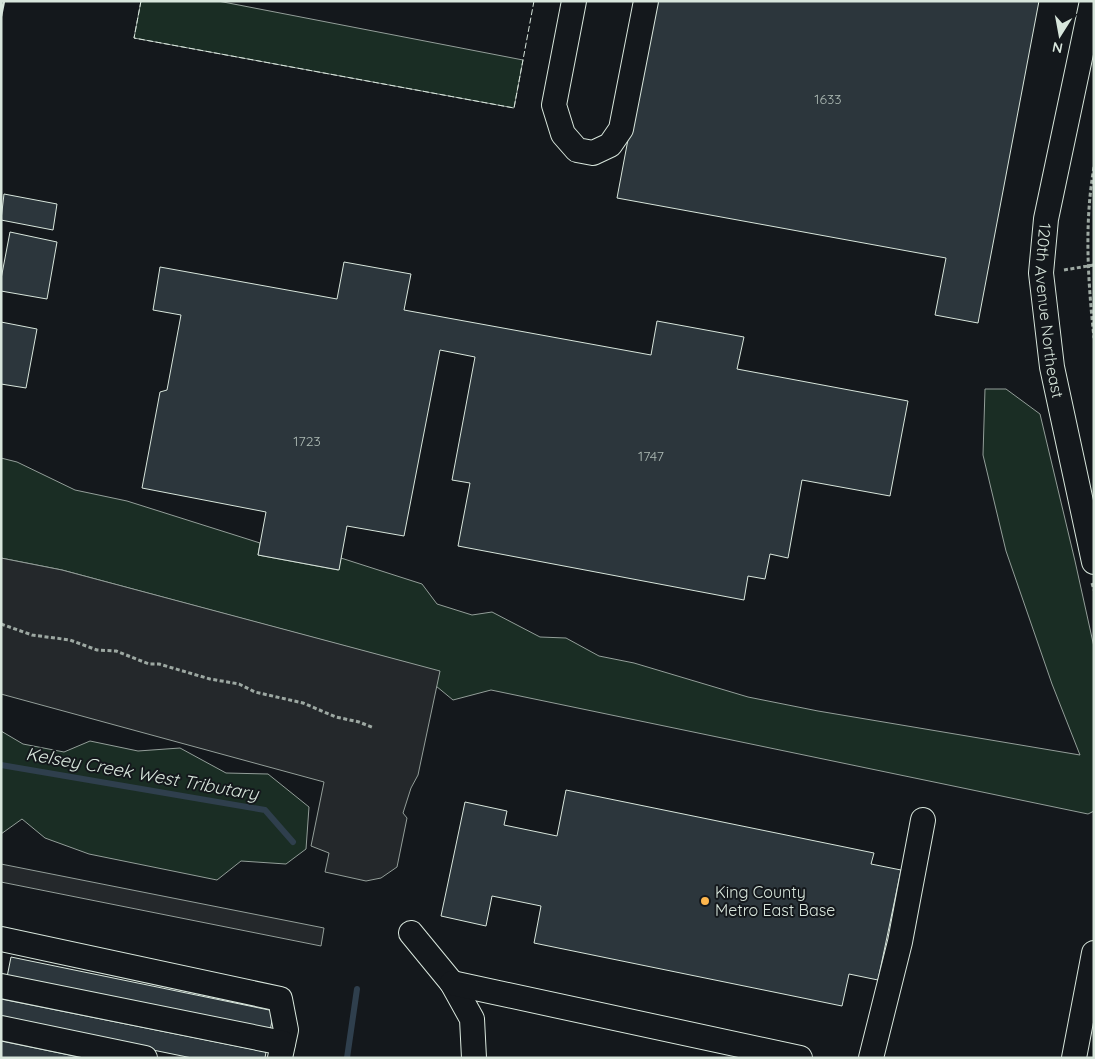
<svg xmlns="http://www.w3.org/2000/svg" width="1095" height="1059" font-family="Quicksand,sans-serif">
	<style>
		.green { fill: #1a2d24; stroke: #939e99 }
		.parking { fill: #24282b; stroke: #939e99 }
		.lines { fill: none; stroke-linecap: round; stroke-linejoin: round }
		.stream { stroke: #2f3f4d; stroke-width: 6 }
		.building { fill: #2c363c; stroke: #d8e6dc }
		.minor-casing { stroke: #d8e6dc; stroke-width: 26 }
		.path { stroke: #9da8a2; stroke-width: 3; stroke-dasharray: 4 2.5; stroke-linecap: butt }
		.minor { stroke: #14181c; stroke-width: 24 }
		.fence { stroke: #d8e6dc; stroke-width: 1; stroke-dasharray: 6 2.5; stroke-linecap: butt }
		.wall { stroke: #d8e6dc; stroke-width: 2.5 }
		.poi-dot { fill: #ffb74d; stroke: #14181c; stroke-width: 2 }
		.labels { text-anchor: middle; stroke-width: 4; stroke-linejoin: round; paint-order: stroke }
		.number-label { font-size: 14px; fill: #adbab4 }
		.street-label { font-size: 16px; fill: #d8e6dc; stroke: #14181c }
		.poi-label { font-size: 16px; fill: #d8e6dc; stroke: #14181c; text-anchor: start }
		.water-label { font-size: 18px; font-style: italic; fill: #d8e6dc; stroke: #14181c }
	</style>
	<rect width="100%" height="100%" fill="#14181c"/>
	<!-- green -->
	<path class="green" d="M141,1H218L523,60L514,108L134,38Z
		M985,389H1006L1040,414L1075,561L1094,647V811L1088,814L491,690L453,700L408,663L62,570L1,558V458L17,462L75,490L127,501L260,543L258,555L338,570L341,558L422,584L437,604L472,615L492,612L540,637L566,638L599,656L634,663L748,697L818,711L1080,755L1052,684L1006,551L983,455Z
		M1,731L23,744L64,752L90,741L138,751L180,748L226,773L268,774L309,807L306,849L286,864L241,861L217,880L89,854L45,838L22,819L1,834Z"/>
	<!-- parking -->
	<path class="parking" d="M1,558L62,570L440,671L418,775L411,788L403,813L407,818L397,867L381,878L366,881L325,872L329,853L311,846L324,782L1,694Z
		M1,864L324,928L321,946L1,882Z"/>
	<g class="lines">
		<!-- stream -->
		<path class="stream" d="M1,765L265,810L293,842
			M347,1058L357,989"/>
	</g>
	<!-- building -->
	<path class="building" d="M654,1H1039L978,323L935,315L946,258L617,198Z
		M4,194L57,204L53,230L1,220Z
		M10,232L57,242L47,299L1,291V279Z
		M344,262L411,274L404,310L651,355L657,321L744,337L737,369L908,401L890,496L802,480L788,558L770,554L765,579L748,576L744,600L458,546L470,483L452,480L475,357L440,350L404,536L347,526L339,570L258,555L266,512L142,488L160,392L167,390L181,315L153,310L160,267L337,299Z
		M1,322L37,329L26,388L1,384Z
		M566,790L874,853L871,864L901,870L878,980L849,974L842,1006L534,943L541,906L492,896L486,926L441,916L465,802L507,811L504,825L557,836Z
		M11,957L274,1011L270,1031L7,977Z
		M1,999L266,1052L265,1058H192L1,1019Z
		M1,1041L84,1058H1Z"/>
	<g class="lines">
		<defs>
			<g id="minor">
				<path d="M574,1L554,105L563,134L577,150L593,153L610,145L621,129L646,1"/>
				<path id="s1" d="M1092,1L1046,219L1041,273L1052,367L1094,562"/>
				<path d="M411,933L452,983L472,1019L474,1058"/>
				<path d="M1,939L280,999L286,1030L280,1058"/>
				<path d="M452,983L800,1058"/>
				<path d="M1,986L283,1043"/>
				<path d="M1,1028L145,1058"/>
				<path d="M871,1058L900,942L923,820"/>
				<path d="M1074,1058L1094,953"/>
			</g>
		</defs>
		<!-- minor casing -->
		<use href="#minor" class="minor-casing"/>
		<!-- path -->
		<path class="path" d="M1094,167C1084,224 1088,281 1094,338
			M1064,270L1094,265
			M1092,583L1094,590
			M1,624L32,635L70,640L97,650L116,651L149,664H159L210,679L239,684L255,692L303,703L336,717L359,722L374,728"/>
		<!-- minor -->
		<use href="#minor" class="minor"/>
		<!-- fence -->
		<path class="fence" d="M141,1L134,38L514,108L534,1"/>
		<!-- wall -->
		<path class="wall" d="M1,16L4,1"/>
	</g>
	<!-- markers -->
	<circle class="poi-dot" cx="705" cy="901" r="5"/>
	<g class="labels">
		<!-- number labels -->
		<g class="number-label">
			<text x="828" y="104">1633</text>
			<text x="307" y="446">1723</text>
			<text x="651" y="461">1747</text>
		</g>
		<!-- street labels -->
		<g class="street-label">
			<text dy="6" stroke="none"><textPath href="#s1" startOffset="315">120th Avenue Northeast</textPath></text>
		</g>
		<!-- poi labels -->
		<g class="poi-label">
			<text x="715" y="898">King County<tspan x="715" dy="18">Metro East Base</tspan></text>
		</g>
		<!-- water labels -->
		<g class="water-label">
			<text transform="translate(142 774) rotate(10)" y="6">Kelsey Creek West Tributary</text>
		</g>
	</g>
	<!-- border -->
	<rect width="1095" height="1059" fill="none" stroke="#d8e6dc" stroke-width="5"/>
	<!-- north arrow -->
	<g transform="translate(1060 35) rotate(191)" stroke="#14181c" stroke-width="4" paint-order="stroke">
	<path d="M0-4L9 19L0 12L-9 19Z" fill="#d8e6dc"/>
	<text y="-8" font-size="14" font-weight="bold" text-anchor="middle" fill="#d8e6dc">N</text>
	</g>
</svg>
